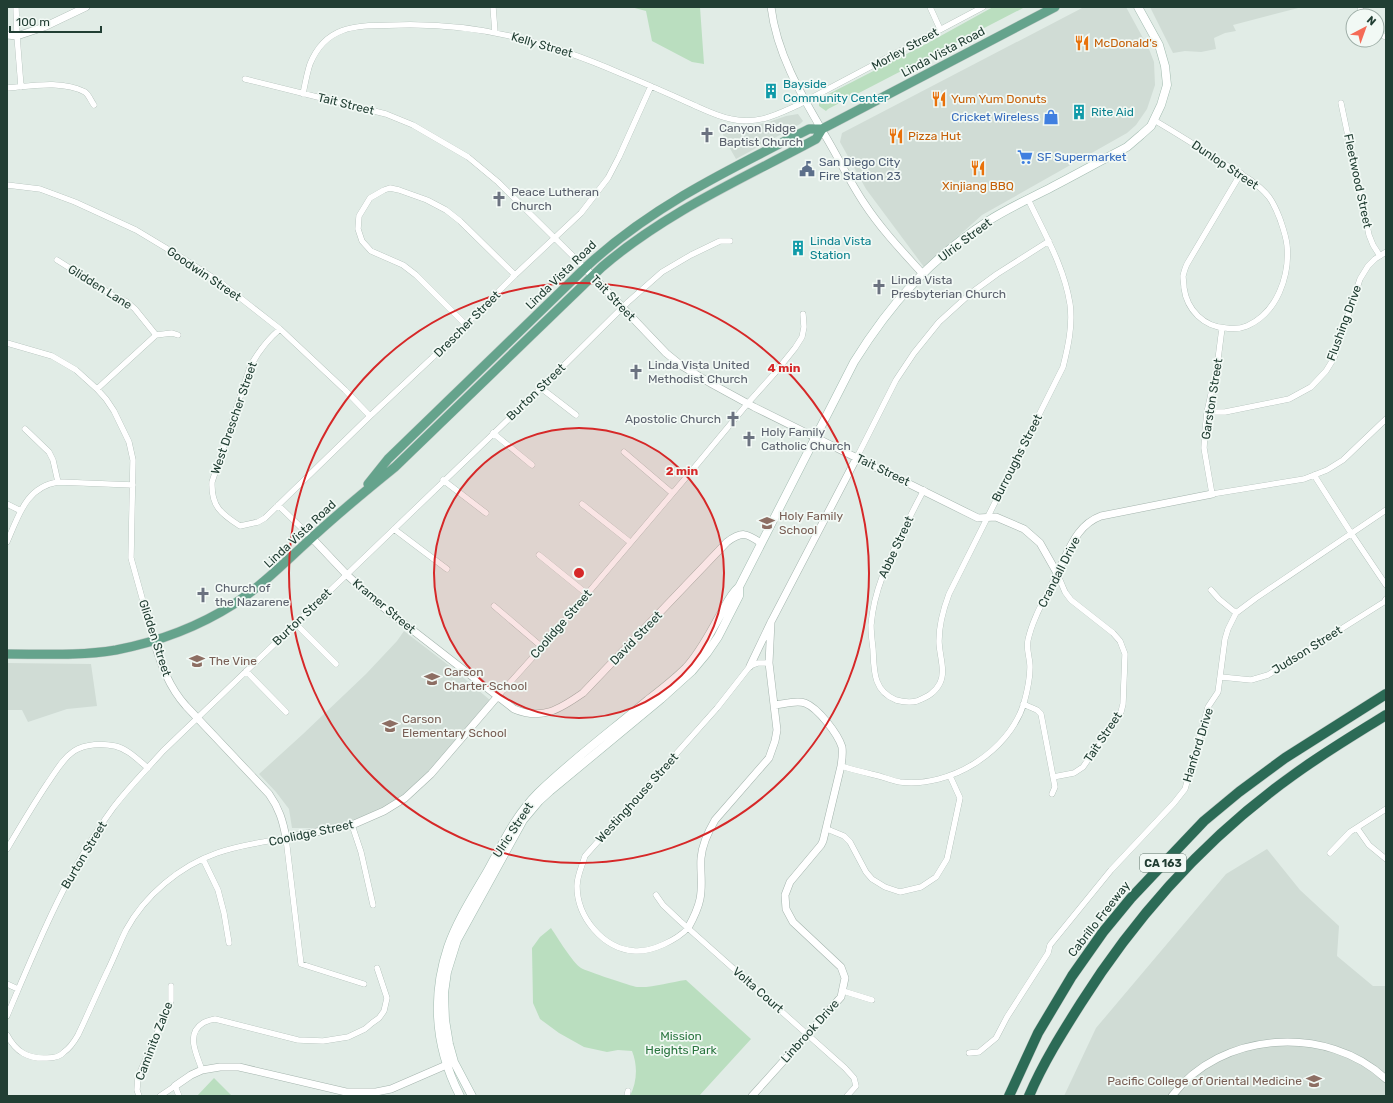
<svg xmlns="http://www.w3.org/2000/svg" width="1393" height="1103" font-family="Rubik,sans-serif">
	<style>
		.built { fill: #d0dcd5 }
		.green { fill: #badebf }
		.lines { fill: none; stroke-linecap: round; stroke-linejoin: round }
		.minor-casing { stroke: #a4b4ad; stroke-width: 6 }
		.tertiary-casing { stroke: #a4b4ad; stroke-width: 8 }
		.secondary-casing { stroke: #a2bbb0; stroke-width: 9 }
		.primary-casing { stroke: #c1c9c6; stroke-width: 10 }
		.motorway-casing { stroke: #c1c9c6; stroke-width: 11 }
		.minor { stroke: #fff; stroke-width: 5.5 }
		.tertiary { stroke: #fff; stroke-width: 7 }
		.secondary { stroke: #fff; stroke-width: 8 }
		.primary { stroke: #65a38c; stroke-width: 9 }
		.motorway { stroke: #2c6b56; stroke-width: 10 }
		.ring { fill: none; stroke: #d62828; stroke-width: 2 }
		.labels { text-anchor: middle; stroke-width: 3.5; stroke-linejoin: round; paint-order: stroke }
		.shield { fill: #f2f9f5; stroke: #60766d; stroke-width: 1 }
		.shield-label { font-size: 11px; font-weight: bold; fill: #213e33 }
		.food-label { font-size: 12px; fill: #c56008; stroke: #f2f9f5; text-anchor: start }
		.street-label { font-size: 12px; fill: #213e33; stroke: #f2f9f5 }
		.culture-label { font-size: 12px; fill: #0d838f; stroke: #f2f9f5; text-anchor: start }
		.shop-label { font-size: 12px; fill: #366cbe; stroke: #f2f9f5; text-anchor: end }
		.worship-label { font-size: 12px; fill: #5b616d; stroke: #f2f9f5; text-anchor: start }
		.service-label { font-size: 12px; fill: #4e5e75; stroke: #f2f9f5; text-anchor: start }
		.education-label { font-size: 12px; fill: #785e54; stroke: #f2f9f5; text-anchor: start }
		.park-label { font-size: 12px; fill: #2a753f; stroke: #f2f9f5 }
		.centre { fill: #d62828; stroke: #f2f9f5; stroke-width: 2 }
		.ring-label { font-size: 12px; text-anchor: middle; font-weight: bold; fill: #d62828; stroke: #f2f9f5; stroke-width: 3.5; stroke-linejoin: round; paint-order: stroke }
	</style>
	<rect width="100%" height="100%" fill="#e1ece6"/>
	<!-- built -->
	<path class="built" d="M1084,7H1126L1149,49L1154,62L1155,85L1147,109L1136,125L1127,133L982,215L924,267L866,189L840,142L842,133Z
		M1150,7H1302L1233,25L1236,31L1225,33L1214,38L1216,49L1201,52L1185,51L1173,53Z
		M798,114L803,121L800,124L736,159L724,138L720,124L723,126H744L766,123L786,116Z
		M404,631L447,664L490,700L430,772L408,793L382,809L360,820L321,828H292L289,809L276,792L259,774L303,734L366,674L397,641Z
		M7,663L91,664L97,706L67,709L28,722L22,710H7Z
		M1267,849L1300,890L1339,926L1337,956L1373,986H1386V1096H1064L1096,1028L1226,874Z"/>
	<!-- green -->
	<path class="green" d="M631,7H700L704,64L692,62L652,41L646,11Z
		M993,7H1025L828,109L826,111L819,106V99L926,44Z
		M551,928C557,937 573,963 581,968C586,971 631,986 637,987C653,988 670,982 686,980L751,1039L699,1096H630C637,1082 638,1066 632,1051L618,1050L607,1052L584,1047L559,1033L540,1019L533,1003L532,948L540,937Z
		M214,1078L232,1096H197Z"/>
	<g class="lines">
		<defs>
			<path id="minor" d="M16,7L17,36L21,87
				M493,7L495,32
				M930,7L940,29
				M1360,7L1363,16
				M1377,33L1386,37
				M245,79L386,114L413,125L468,157L498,182L585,268
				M7,88C31,86 62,80 85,92C89,95 91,101 94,105
				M303,94C305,84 307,73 310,64C327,22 361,26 399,25C479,23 549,42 622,74C644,83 667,93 689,103C703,109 716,116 731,119C757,125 776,115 798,105L983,7
				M1341,103L1369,235L1373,245L1380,256
				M1154,120C1176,133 1197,146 1218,160C1236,171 1256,181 1269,197C1274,204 1277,211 1280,219C1283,228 1286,236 1287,245C1290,276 1277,313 1247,326C1240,329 1233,329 1226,328C1204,327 1187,310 1184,288C1184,284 1183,280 1183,276C1184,272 1185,268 1187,264L1241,173
				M7,185L40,189L75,202L136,230L176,254L220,282L280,329L345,390L370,416
				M57,260L114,296L127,302L135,309L156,335
				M466,325L416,275L403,265L371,251L362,241L358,229L359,216L370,198L384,190L390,188L399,190L427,200L446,210L460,221L515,275
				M1222,328L1217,367L1207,412L1205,431L1204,448L1212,494L1304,479L1327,470L1343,460L1386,419
				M280,329C267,340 258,352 250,367L212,482C211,506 221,514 240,526L258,522L265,518L370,416L432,358L515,275L581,213L608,178L619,157L651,86
				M7,343L52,356L76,370L97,389L106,399L114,411L129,442L133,460L131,558L154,641
				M541,388L576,415
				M97,389L156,335L172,333L178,335
				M1207,412H1225L1289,399L1311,387L1326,371L1334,358L1360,279L1368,266L1375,259L1386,252
				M25,429L49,452L53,460L58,482
				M493,433L532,465
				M624,452L672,493
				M857,457L896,380L914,353L939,322L971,293L997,274L1049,241
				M1314,475L1351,533L1386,585
				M443,480L486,513
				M924,490C916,504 910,517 903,531C888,561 874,590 871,625C871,633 872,641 873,649C874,670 873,691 896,700C903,702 910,703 917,701C927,697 935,693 940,683C946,671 939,654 939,641C939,625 943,610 949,594L1063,367C1068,347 1073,325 1070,304C1064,266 1044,233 1028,199
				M7,504L21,511
				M582,504L630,542
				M278,505L312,538
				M394,529L447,569
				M7,542C19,515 26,487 58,482L133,485
				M539,555L587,594
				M1211,590L1219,599L1236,613
				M494,606L542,647
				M295,623L336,664
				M246,671L286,712
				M1221,677L1251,680L1268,675L1384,602L1386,599
				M497,697L542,647L689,474L748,403L774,374L795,348L802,337L804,327L803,314
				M1023,704L1037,710L1041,714L1055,787L1052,794
				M841,766C854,770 867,773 879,776C886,778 893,781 900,782C950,788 1009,752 1024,703C1027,692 1030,679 1030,667C1030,658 1026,650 1028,640C1033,617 1047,595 1057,573
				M1053,777L1074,773L1083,767L1121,712L1123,704L1125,654L1120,641L1113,633L1071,600L1065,592L1057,573
				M352,825L361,852L373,905
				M1357,828L1369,845L1386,859
				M827,829L844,836L850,842L866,872L872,879L885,887L900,892L921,887L936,877L947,859L960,798L950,776
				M7,849C20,827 33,805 47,784C55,773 62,759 74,751C85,744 103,743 115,746C128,749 138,760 148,768
				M1330,853L1350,832L1386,809
				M203,859L218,890L224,913L229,943
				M656,895L663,905L680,921L845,1068L854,1078L856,1086L847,1096
				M688,928C677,940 652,952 635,951C603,949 577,917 577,886C577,876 582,866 585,856L717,708L750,666L758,663H769
				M7,984L18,989
				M843,991L872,1000
				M7,1016C37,945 67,871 113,808C128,788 146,770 163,751L541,388L628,302L662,272L691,255L720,241H730
				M7,1035C16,1052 28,1059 47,1058C53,1058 60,1057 64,1052C70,1048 74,1042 78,1035C88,1014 97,993 107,972C114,958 119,944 126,930C145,895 180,866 217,853C239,845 263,842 286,838L301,964L364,984
				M969,1053L979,1052L996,1038L1007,1017L1048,953L1050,945L1111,870L1174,803L1185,789L1208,707L1218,692L1225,639L1228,629L1236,613L1256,598L1386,510
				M202,1070C197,1055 185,1034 203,1023C206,1021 211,1020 215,1019L298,1040L323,1041L348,1037L365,1029L372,1023L379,1018L384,1011L387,998L377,968
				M139,1096L137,1090L138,1077L171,1001V986
				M160,1096L175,1086L179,1096
				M627,1096L628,1091"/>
			<path id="tertiary" d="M771,7C777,55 802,96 826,137C839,159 850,182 864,203C881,229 902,251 922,273
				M7,35L17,36L44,27L86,7
				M585,268L666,353L682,366L712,384L754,407L978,518L996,517L1024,529L1040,543L1057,573
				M312,538L346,574L379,604L514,709C542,721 560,709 583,693L727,542C742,531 746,533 761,543
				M1057,573C1069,551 1076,525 1101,516L1212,494
				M154,641C161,665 169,687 186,706L269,794C279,808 283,821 286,838L352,825L384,811L405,798L431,774L497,697
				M750,666L771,622L857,457
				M688,928C693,919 698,909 700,899C703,884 700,872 701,858C702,845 708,832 715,820L769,758L775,741L777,730L769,663L771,622
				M175,1086L191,1075L202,1070L220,1067H239L346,1092H376L391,1089L451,1063
				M752,1096L841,997L845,978L841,967L793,922L786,909L785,895L790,882L821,845L823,841L841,766C842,759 843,754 842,747C838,734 818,708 805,703C796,700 784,704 775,705
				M1172,1096C1221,1031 1327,1024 1386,1079"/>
			<path id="secondary" d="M460,1096C436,1049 431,998 448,947C457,921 473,896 487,872C502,845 515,816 538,793C572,760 611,731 648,700C661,690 675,679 686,668C701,652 711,631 722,612C727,603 731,594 739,587L854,362C890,304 930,259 988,221C1008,208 1031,198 1052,187C1077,174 1102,160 1127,147L1141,135L1151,126L1161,105L1167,85L1165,66L1159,45L1138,7
				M472,1096L454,1062L449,1044L445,1020L444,993L447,972L457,940L523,820L539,801L550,791L661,699L692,671L707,653L718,637L739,596V587"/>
			<path id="primary" d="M368,484L388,459L585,268C650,207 730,169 809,129H822
				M7,654C43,654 81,656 116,650C157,642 198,627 234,604C260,587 282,565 305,544C334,517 364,492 395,467L602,267C666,212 742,179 816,139L822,129L1055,7"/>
			<path id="motorway" d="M1009,1096L1038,1033L1072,976L1103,932L1131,898L1166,861L1204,821L1239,792L1285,758L1386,694
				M1029,1096C1043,1063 1062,1033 1081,1003C1136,916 1207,837 1292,776C1322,754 1354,735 1386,715"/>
		</defs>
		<!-- minor casing -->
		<use href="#minor" class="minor-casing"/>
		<!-- tertiary casing -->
		<use href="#tertiary" class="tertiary-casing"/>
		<!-- secondary casing -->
		<use href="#secondary" class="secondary-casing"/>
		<!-- primary casing -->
		<use href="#primary" class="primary-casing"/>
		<!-- motorway casing -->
		<use href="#motorway" class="motorway-casing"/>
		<!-- minor -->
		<use href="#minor" class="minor"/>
		<!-- tertiary -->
		<use href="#tertiary" class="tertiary"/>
		<!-- secondary -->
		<use href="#secondary" class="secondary"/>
		<!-- primary -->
		<use href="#primary" class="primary"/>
		<!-- motorway -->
		<use href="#motorway" class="motorway"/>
	</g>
	<!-- distance rings -->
	<circle cx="579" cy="573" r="145" fill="#d62828" fill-opacity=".12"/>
	<g class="ring">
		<circle cx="579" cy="573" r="145"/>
		<circle cx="579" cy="573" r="290"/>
	</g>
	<!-- icons -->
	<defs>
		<symbol id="restaurant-bare" viewBox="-9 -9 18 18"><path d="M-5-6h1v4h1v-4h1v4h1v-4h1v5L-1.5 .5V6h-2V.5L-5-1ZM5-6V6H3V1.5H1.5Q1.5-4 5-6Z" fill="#e8710a" stroke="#f2f9f5" stroke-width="2.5" paint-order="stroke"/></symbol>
		<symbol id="building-bare" viewBox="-9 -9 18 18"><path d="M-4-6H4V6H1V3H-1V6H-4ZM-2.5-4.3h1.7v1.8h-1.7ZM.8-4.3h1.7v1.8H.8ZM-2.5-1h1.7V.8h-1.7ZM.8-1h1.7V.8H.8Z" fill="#0f9aa8" stroke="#f2f9f5" stroke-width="2.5" paint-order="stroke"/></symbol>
		<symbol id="shop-bare" viewBox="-9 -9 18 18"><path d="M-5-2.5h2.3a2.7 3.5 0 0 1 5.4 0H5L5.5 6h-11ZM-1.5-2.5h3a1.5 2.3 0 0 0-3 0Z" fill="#3f7fe0" stroke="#f2f9f5" stroke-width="2.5" paint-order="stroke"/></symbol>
		<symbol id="church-bare" viewBox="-9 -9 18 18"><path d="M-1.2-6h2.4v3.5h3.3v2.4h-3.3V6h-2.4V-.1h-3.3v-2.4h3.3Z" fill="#6b7280" stroke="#f2f9f5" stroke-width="2.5" paint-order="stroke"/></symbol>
		<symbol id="supermarket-bare" viewBox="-9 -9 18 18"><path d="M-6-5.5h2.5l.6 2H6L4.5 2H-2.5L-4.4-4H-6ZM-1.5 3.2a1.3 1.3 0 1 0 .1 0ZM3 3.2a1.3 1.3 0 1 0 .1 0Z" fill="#3f7fe0" stroke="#f2f9f5" stroke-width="2.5" paint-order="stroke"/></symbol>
		<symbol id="civic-bare" viewBox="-9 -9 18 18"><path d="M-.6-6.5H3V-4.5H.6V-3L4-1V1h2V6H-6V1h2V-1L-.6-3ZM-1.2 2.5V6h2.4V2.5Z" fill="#5c6f8a" stroke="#f2f9f5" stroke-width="2.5" paint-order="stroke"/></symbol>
		<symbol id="school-bare" viewBox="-9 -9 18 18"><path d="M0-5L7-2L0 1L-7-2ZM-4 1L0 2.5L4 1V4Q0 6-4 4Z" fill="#8d6e63" stroke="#f2f9f5" stroke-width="2.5" paint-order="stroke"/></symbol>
	</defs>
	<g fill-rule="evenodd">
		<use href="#restaurant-bare" x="1071" y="32" width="22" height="22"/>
		<use href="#building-bare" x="760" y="80" width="22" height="22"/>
		<use href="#restaurant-bare" x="928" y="88" width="22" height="22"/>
		<use href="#building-bare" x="1068" y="101" width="22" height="22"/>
		<use href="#shop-bare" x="1040" y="106" width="22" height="22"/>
		<use href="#church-bare" x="696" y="124" width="22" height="22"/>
		<use href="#restaurant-bare" x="885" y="125" width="22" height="22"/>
		<use href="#supermarket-bare" x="1014" y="146" width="22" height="22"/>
		<use href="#restaurant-bare" x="967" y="157" width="22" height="22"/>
		<use href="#civic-bare" x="796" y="158" width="22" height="22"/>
		<use href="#church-bare" x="488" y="188" width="22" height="22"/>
		<use href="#building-bare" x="787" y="237" width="22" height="22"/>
		<use href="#church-bare" x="868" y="276" width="22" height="22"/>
		<use href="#church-bare" x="625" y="361" width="22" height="22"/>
		<use href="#church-bare" x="722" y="408" width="22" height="22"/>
		<use href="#church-bare" x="738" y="428" width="22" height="22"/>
		<use href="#school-bare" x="756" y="512" width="22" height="22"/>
		<use href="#church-bare" x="192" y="584" width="22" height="22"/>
		<use href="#school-bare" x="186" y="650" width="22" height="22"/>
		<use href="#school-bare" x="421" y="668" width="22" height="22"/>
		<use href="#school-bare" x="379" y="715" width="22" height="22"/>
		<use href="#school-bare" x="1303" y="1070" width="22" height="22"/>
	</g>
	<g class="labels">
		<!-- shield labels -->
		<rect class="shield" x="1140" y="854" width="46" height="18" rx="3"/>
		<g class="shield-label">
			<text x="1163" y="867">CA 163</text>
		</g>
		<!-- food labels -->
		<g class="food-label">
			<text x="1094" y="47">McDonald's</text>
			<text x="951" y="103">Yum Yum Donuts</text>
			<text x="908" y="140">Pizza Hut</text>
			<text x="978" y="190" text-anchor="middle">Xinjiang BBQ</text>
		</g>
		<!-- street labels -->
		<g class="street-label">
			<text transform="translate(542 45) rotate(16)" y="4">Kelly Street</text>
			<text transform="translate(905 49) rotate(-29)" y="4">Morley Street</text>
			<text transform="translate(943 52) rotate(-28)" y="4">Linda Vista Road</text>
			<text transform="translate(346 104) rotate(14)" y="4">Tait Street</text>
			<text transform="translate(1225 165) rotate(34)" y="4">Dunlop Street</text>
			<text transform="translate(1358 181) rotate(78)" y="4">Fleetwood Street</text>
			<text transform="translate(965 240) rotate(-37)" y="4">Ulric Street</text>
			<text transform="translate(204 274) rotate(34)" y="4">Goodwin Street</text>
			<text transform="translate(561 275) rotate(-44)" y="4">Linda Vista Road</text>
			<text transform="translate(100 287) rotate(32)" y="4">Glidden Lane</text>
			<text transform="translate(613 298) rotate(46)" y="4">Tait Street</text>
			<text transform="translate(1344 323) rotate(-70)" y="4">Flushing Drive</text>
			<text transform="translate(467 324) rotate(-45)" y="4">Drescher Street</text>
			<text transform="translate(536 392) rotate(-44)" y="4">Burton Street</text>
			<text transform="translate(1212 399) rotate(-81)" y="4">Garston Street</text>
			<text transform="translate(234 418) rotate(-71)" y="4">West Drescher Street</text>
			<text transform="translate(1017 458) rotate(-63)" y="4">Burroughs Street</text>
			<text transform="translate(883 470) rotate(26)" y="4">Tait Street</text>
			<text transform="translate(300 534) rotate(-43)" y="4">Linda Vista Road</text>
			<text transform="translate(896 547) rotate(-65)" y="4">Abbe Street</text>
			<text transform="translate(1059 572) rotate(-63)" y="4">Crandall Drive</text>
			<text transform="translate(384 606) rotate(40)" y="4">Kramer Street</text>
			<text transform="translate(302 617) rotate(-44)" y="4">Burton Street</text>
			<text transform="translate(561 624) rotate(-49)" y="4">Coolidge Street</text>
			<text transform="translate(155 638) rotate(72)" y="4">Glidden Street</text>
			<text transform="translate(636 638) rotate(-46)" y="4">David Street</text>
			<text transform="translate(1307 650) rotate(-32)" y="4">Judson Street</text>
			<text transform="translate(1103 737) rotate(-56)" y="4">Tait Street</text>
			<text transform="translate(1198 745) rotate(-73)" y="4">Hanford Drive</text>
			<text transform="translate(637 798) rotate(-48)" y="4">Westinghouse Street</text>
			<text transform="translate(513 830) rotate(-57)" y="4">Ulric Street</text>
			<text transform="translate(311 833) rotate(-12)" y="4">Coolidge Street</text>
			<text transform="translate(84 855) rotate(-59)" y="4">Burton Street</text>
			<text transform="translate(1099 919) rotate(-52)" y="4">Cabrillo Freeway</text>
			<text transform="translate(758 990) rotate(41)" y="4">Volta Court</text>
			<text transform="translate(810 1031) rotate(-48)" y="4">Linbrook Drive</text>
			<text transform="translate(154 1041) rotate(-69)" y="4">Caminito Zalce</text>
		</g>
		<!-- culture labels -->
		<g class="culture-label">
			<text x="783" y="88">Bayside<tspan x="783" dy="14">Community Center</tspan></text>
			<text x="1091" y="116">Rite Aid</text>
			<text x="810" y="245">Linda Vista<tspan x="810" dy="14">Station</tspan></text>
		</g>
		<!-- shop labels -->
		<g class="shop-label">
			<text x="1039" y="121">Cricket Wireless</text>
			<text x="1037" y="161" text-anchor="start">SF Supermarket</text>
		</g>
		<!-- worship labels -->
		<g class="worship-label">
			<text x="719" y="132">Canyon Ridge<tspan x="719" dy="14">Baptist Church</tspan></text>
			<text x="511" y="196">Peace Lutheran<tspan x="511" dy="14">Church</tspan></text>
			<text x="891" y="284">Linda Vista<tspan x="891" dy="14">Presbyterian Church</tspan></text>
			<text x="648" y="369">Linda Vista United<tspan x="648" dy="14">Methodist Church</tspan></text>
			<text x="721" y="423" text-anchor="end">Apostolic Church</text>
			<text x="761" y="436">Holy Family<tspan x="761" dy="14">Catholic Church</tspan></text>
			<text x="215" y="592">Church of<tspan x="215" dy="14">the Nazarene</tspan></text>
		</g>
		<!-- service labels -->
		<g class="service-label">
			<text x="819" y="166">San Diego City<tspan x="819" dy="14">Fire Station 23</tspan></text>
		</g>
		<!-- education labels -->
		<g class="education-label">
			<text x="779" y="520">Holy Family<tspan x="779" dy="14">School</tspan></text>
			<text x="209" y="665">The Vine</text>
			<text x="444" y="676">Carson<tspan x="444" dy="14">Charter School</tspan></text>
			<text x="402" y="723">Carson<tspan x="402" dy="14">Elementary School</tspan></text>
			<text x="1302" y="1085" text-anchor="end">Pacific College of Oriental Medicine</text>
		</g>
		<!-- park labels -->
		<g class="park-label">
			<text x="681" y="1040">Mission<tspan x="681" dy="14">Heights Park</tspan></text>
		</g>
	</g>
	<circle cx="579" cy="573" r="6" class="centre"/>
	<g class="ring-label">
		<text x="784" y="372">4 min</text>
		<text x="682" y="475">2 min</text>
	</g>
	<!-- border -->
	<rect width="1393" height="1103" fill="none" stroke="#213e33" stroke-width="16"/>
	<!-- north arrow -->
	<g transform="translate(1365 28) rotate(41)"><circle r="19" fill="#f2f9f5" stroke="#9eaea7"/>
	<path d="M0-3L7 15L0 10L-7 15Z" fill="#f56b57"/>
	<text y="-6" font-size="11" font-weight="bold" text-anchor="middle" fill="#213e33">N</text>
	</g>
	<!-- scale -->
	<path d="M10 26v6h91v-6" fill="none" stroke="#213e33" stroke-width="2"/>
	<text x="16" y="26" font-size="12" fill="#213e33" stroke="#f2f9f5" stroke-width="3" paint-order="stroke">100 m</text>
</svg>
